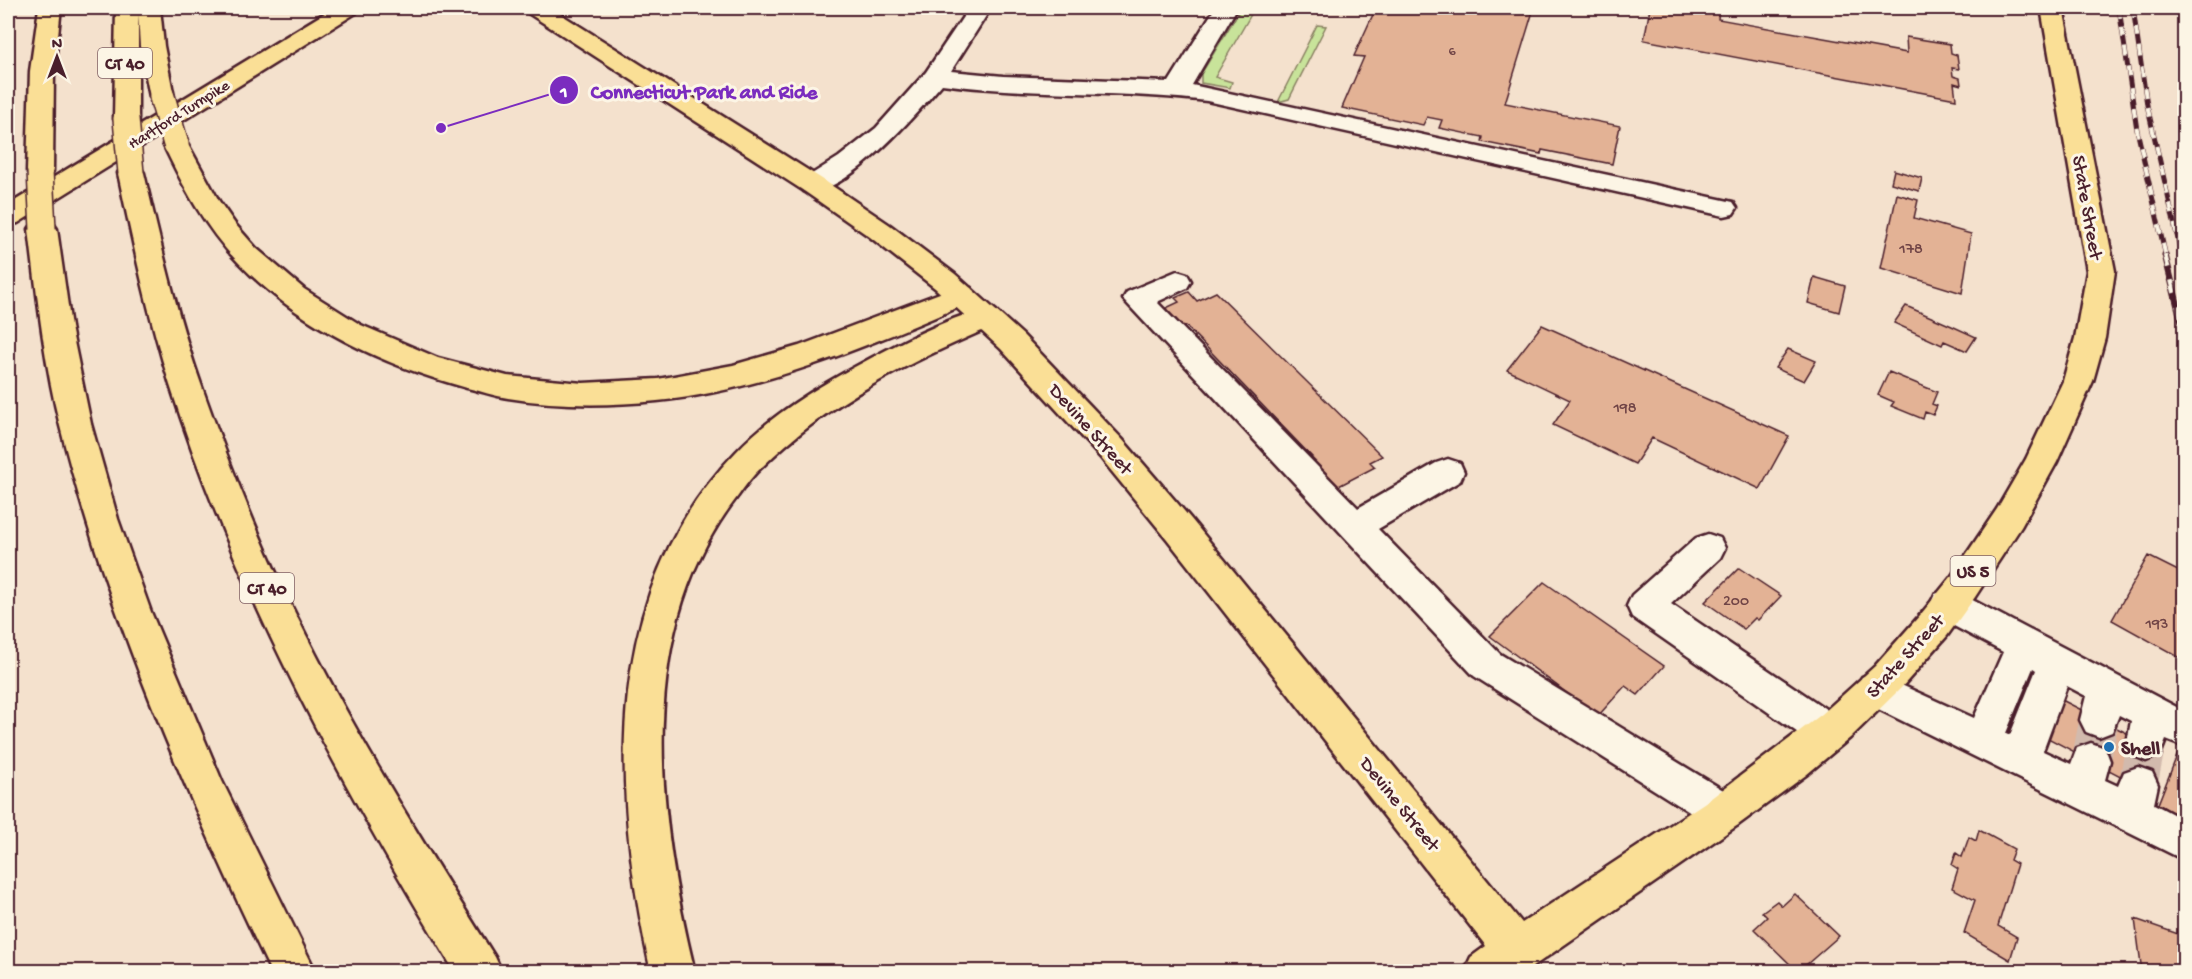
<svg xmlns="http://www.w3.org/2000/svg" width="2192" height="979" font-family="'Gochi Hand',sans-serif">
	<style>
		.green { fill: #c8e39a; stroke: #898162; stroke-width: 1.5 }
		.building { fill: #e3b295; stroke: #4a1f2b; stroke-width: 1.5 }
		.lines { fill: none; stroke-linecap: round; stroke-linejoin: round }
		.minor-tunnel { stroke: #d2baad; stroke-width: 39; stroke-dasharray: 39 20; stroke-linecap: butt }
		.minor-casing { stroke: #4a1f2b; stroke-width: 5 }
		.major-casing { stroke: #4a1f2b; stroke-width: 5 }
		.highway-casing { stroke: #4a1f2b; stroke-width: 5 }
		.minor { fill: #fcf5e5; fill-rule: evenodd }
		.major { fill: #fadf96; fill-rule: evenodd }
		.highway { fill: #fadf96; fill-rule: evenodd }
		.rail-far1-casing { stroke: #4a1f2b; stroke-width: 5 }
		.rail-casing { stroke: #4a1f2b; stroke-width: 7 }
		.rail-far1 { stroke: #fcf5e5; stroke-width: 4; stroke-dasharray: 10; stroke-linecap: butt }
		.rail { stroke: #fcf5e5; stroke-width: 4.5; stroke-dasharray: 13; stroke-linecap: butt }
		.highway-bridge-casing { stroke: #4a1f2b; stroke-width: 28; stroke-linecap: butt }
		.highway-bridge { stroke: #fadf96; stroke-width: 25 }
		.poi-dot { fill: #1f6fb2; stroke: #fcf5e5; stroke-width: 2 }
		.labels { text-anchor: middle; stroke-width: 6; stroke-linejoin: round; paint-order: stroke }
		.far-number-label { font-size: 14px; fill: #704446 }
		.far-street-label { font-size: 16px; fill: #4a1f2b; stroke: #fcf5e5 }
		.number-label { font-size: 16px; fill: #704446 }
		.shield { fill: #fcf5e5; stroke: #7f5f63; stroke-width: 1.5 }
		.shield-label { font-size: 18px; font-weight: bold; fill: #4a1f2b }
		.street-label { font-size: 20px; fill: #4a1f2b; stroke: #fcf5e5 }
		.poi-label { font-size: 20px; font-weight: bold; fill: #4a1f2b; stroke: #fcf5e5; text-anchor: start }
		.leader { fill: none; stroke: #7b2cbf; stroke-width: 2 }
		.callout-dot { fill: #7b2cbf; stroke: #fcf5e5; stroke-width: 2 }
		.mark-label { font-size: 18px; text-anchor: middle; font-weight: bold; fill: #fff }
		.callout-label { font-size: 21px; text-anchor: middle; font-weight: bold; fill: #7b2cbf; stroke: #fcf5e5; stroke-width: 6; stroke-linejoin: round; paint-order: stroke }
	</style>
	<rect width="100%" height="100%" fill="#f4e1cd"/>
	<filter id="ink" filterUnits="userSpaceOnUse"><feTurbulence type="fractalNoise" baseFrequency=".0167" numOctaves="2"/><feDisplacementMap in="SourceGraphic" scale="12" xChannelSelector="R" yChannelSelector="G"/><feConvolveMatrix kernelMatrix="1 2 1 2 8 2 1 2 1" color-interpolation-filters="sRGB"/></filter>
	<g filter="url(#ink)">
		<!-- green -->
		<path class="green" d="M1241,8H1255L1272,12L1253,11L1215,77L1232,82L1230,88L1201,83V74Z
			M1317,25L1326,26L1289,99L1278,102Z"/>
		<!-- building -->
		<path class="building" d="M1376,8H1534L1505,103L1620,126L1612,164L1542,150L1541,154L1482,142L1483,137L1439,128L1442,120L1427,117L1423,125L1342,108L1364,57L1354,56Z
			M1650,8H1719L1718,19L1907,53L1906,37L1950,44L1951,53L1957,55L1959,69L1952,68L1953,76L1960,78L1961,85L1954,83L1956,99L1644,40Z
			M1894,170L1922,178L1919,191L1891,183Z
			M1897,194L1918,200L1914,218L1971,234L1962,293L1881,268Z
			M1814,277L1845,286L1839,312L1808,303Z
			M1189,292L1197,301L1216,292L1382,456L1370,462L1375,467L1335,488L1306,459L1312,457L1186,326L1182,328L1164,309L1179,302L1175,298Z
			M1906,306L1954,327L1976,337L1967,351L1944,341L1942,345L1894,323Z
			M1542,325L1789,436L1760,489L1652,438L1635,464L1553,425L1570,400L1507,370Z
			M1788,349L1816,361L1804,381L1775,368Z
			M1889,372L1937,392L1932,404L1937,406L1933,415L1925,412L1923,419L1891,406L1894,402L1878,395Z
			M2148,556L2184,574V660L2112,620Z
			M1739,568L1781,596L1758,620L1755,618L1744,629L1705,602Z
			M1544,582L1664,666L1638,695L1625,686L1598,716L1490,636Z
			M2058,698L2160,750L2149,791L2044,736Z
			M2178,753L2184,757V809L2181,818L2158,804Z
			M1979,830L2014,849L2010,860L2017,864L1998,926L2017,937L2010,960L1964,933L1975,900L1952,888L1958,869L1952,865L1956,853L1962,857L1969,837L1976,841Z
			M1795,894L1839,936L1798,972L1754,929L1767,917L1762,912L1777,901L1782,906Z
			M2135,919L2184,936V972H2142Z"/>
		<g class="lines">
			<!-- minor-tunnel -->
			<path class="minor-tunnel" d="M2091,761L2099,720
				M2138,785L2146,743"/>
			<defs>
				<path id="minor" d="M969,8H991L951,71L1003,76L1169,82L1215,8H1237L1192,85L1724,200L1733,202L1737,208L1733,214L1724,216L1207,101C1119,90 1030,96 942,84C918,112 842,201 804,191L800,185L804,179L839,157L876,128L926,72Z
					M1177,271L1187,274L1191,281L1187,288L1157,302L1358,508L1436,463L1448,459L1460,463L1464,472L1460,481L1378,529L1500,654L1738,799L1744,812L1738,825L1724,831L1710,825L1474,676L1123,299L1127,292Z
					M1708,534L1720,538L1725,548L1720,558L1671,604L1842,720L1847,732L1842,744L1828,749L1814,744L1632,617L1627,606L1632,595L1696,538Z
					M1948,590L1961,594L2184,711V747L2166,740L2160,755L2146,761L2132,755L2127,743L2131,721L2119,715L2112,732L2099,737L2086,732L2080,720L2086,696L2067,686L2043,751L2071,764L2077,748L2091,743L2105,748L2110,761L2105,780L2118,786L2124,772L2138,767L2152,772L2158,785L2154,804L2184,820V860L1862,701L1856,689L1862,677L1875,673L1974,718L2003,652L1935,616L1930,605L1935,594ZM2033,668L2036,670L2010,735L2006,733Z"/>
				<path id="major" d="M333,8H359L356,13L18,223L8,225V205Z
					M525,8H551L822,179L890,225L955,274L1023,335L1122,439L1191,519L1522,923L1710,799L1822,714L1875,666L1921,614L1951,577L1997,509L2026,459L2063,381L2075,338L2087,271L2041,8H2063L2115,271L2105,338L2093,381L2057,462L2021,527L1975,597L1947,636L1901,688L1850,738L1806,775L1738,825L1525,972H1464L1471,957L1486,946L1167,539L1100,457L1001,349L935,288L870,237L804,191L528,13Z"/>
				<path id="highway" d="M39,8H61L54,71L53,171L49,177L40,179L31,177L27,171L30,71Z
					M116,8H160L164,46L174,97L171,102L162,104L153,102L150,97L140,46L138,14V119L135,124L126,126L117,124L114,119Z
					M176,136L185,139L219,201L235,224L256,248L304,289L361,325L438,358L507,376L583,383L658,379L733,365L799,346L961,285L971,288L975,295L971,302C874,343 763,391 657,401C607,406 557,406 508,398C494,396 481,391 467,388C382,365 299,326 238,262C205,228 183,186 163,144L167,139Z
					M131,165L140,167L144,173C161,245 177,317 202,387C226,455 253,523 283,588C344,717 419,837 495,957L502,972H455C342,786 236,593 170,385C148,315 133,244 118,173L122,167Z
					M43,220L53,223L57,229L71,327L91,424L118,519L151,612L222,781L316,972H271C186,795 108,617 60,426C44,362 37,295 29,229L33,223Z
					M986,308L996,311L1001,318L996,325C911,361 827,402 761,468C752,476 745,486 738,496C633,630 657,817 695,972H651C612,794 599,594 736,452C771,415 817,387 862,363C901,342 943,320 986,308Z"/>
			</defs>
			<!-- minor casing -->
			<use href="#minor" class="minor-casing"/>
			<!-- major casing -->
			<use href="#major" class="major-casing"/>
			<!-- highway casing -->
			<use href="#highway" class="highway-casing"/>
			<!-- minor -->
			<use href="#minor" class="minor"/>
			<!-- major -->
			<use href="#major" class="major"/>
			<!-- highway -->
			<use href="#highway" class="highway"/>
			<defs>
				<path id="rail-far1" d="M2119,8L2137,130L2166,257
					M2133,8L2147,105L2182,257"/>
				<path id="rail" d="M2165,255L2184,331
					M2182,255L2184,264"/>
			</defs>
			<!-- rail-far1 casing -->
			<use href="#rail-far1" class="rail-far1-casing"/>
			<!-- rail casing -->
			<use href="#rail" class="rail-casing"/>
			<!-- rail-far1 -->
			<use href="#rail-far1" class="rail-far1"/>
			<!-- rail -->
			<use href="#rail" class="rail"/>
			<defs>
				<path id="highway-bridge" d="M162,97L176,144
					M126,119L131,173
					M40,171L43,229"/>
			</defs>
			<!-- highway-bridge casing -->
			<use href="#highway-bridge" class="highway-bridge-casing"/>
			<!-- highway-bridge -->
			<use href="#highway-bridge" class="highway-bridge"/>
		</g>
	</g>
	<!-- markers -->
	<circle class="poi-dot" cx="2109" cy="747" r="6"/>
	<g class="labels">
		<!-- far-number labels -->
		<g class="far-number-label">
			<text x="1452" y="55">6</text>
		</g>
		<!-- far-street labels -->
		<g class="far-street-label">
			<text transform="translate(178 113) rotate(-32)" y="6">Hartford Turnpike</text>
		</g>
		<!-- number labels -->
		<g class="number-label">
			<text x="1911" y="253">178</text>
			<text x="1625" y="412">198</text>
			<text x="1736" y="605">200</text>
			<text x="2157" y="628">193</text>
		</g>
		<!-- shield labels -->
		<g class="shield">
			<rect x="98" y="48" width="54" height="30" rx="4.5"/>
			<rect x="1950.5" y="556" width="45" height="30" rx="4.5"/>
			<rect x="240" y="573" width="54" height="30" rx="4.5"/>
		</g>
		<g class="shield-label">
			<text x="125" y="69">CT 40</text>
			<text x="1973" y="577">US 5</text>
			<text x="267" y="594">CT 40</text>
		</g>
		<!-- street labels -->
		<g class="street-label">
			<text transform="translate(2089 207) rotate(80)" y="7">State Street</text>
			<text transform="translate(1092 428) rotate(48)" y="7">Devine Street</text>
			<text transform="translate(1904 655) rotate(-48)" y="7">State Street</text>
			<text transform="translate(1401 803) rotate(51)" y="7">Devine Street</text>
		</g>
		<!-- poi labels -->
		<g class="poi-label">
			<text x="2121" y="754">Shell</text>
		</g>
	</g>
	<!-- callouts -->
	<path class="leader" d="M441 128L564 90"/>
	<g class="callout-dot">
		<circle cx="441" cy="128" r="6"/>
		<circle cx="564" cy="90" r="15"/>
	</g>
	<g class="mark-label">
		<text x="564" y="97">1</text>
	</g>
	<g class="callout-label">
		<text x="704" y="98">Connecticut Park and Ride</text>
	</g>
	<!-- margin -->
	<rect width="2192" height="979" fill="none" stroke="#fcf5e5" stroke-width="30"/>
	<rect x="15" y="15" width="2162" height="949" fill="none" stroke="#4a1f2b" stroke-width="2" filter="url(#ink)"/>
	<!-- north arrow -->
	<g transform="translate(57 57)" stroke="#fcf5e5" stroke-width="4.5" paint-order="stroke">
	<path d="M0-4.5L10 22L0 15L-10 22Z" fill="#4a1f2b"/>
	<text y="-9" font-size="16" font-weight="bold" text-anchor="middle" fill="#4a1f2b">N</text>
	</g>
</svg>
